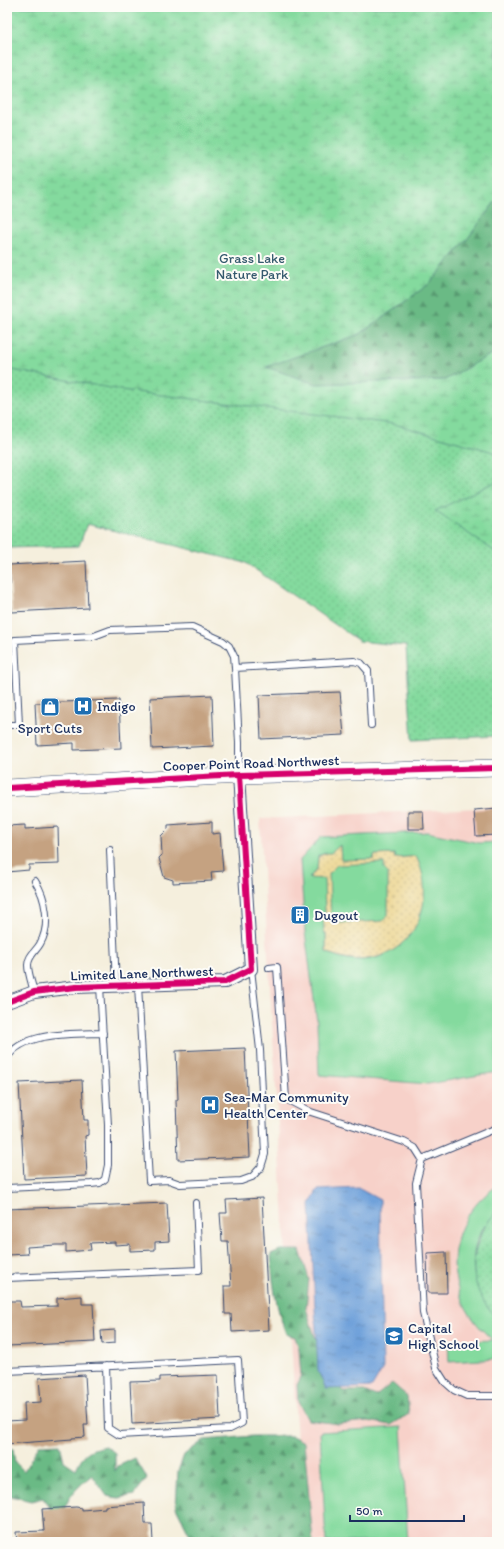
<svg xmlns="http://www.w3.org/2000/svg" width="504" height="1549" font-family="Itim,sans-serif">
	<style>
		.built { fill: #f7d1c9 }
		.grass { fill: url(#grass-dots); stroke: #50847e }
		.forest { fill: url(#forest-firs); stroke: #437472 }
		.wetland { fill: url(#wetland-marsh); stroke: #50847e }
		.sand { fill: url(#sand-dots); stroke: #84847e }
		.garden { fill: #84da9e; stroke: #50847e; fill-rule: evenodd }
		.water { fill: url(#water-ripples); stroke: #46689c }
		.building { fill: #c5a281 }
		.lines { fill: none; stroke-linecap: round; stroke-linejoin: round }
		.service-casing { stroke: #3c4c71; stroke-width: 8 }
		.minor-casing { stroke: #3c4c71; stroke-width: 14 }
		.secondary-casing { stroke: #3c4c71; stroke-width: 18 }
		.service { stroke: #fff; stroke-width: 6 }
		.minor { stroke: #fff; stroke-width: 12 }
		.secondary { stroke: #fff; stroke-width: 17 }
		.cycleway-casing { stroke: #fdfcf7; stroke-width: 8 }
		.cycleway { stroke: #d6006c; stroke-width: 6 }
		.labels { text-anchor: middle; stroke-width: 4; stroke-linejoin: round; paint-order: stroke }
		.park-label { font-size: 14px; fill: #355a6e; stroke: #fdfcf7 }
		.poi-label { font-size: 14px; fill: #1b2f5e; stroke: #fdfcf7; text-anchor: start }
		.street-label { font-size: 14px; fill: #1b2f5e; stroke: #fdfcf7 }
	</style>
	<defs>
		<pattern id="grass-dots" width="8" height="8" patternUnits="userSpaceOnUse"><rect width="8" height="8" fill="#84da9e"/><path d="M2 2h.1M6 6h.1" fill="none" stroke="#71bb8a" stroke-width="1.8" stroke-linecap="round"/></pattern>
		<pattern id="forest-firs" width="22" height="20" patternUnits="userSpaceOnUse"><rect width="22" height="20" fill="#6bba85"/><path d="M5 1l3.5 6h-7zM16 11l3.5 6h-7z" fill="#579870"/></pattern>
		<pattern id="wetland-marsh" width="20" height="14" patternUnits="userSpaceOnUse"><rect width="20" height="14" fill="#84da9e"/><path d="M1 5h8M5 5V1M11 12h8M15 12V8" fill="none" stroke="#71bb8a"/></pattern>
		<pattern id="sand-dots" width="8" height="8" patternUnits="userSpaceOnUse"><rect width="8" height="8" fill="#eeda9e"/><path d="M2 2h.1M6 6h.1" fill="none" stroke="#ccbb8a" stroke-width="1.8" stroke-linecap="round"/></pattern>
		<pattern id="water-ripples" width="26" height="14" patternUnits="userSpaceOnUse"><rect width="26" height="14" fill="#70a1da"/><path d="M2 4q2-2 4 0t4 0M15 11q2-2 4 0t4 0" fill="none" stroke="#5b84b4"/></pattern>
	</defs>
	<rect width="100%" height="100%" fill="#fdfcf7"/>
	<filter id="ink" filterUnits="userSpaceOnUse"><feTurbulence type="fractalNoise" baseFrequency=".025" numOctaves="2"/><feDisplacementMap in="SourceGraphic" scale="8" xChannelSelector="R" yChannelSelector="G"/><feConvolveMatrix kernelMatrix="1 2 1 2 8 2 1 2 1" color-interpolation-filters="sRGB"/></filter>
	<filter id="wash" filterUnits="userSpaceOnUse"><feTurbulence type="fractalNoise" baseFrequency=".012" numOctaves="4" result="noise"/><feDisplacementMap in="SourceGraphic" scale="16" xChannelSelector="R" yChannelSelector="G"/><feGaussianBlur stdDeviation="0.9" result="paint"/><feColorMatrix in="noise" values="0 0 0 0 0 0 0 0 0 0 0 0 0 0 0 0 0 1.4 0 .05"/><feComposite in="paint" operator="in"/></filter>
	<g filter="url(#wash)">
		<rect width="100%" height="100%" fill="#f5efdd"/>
		<!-- built -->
		<path class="built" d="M497,807V1542H303L260,819Z"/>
		<!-- grass -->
		<path class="grass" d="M7,7H497V736L412,740L406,646L359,641L246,563L87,524L79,546L7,548Z
			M497,1210V1318C463,1287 469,1242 497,1210Z"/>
		<!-- forest -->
		<path class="forest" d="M497,199V351L445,380L316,384L265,367L360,334L429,284L468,238Z
			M280,1250H300L309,1279L306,1308L315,1337L330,1359L328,1378L343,1391H364L376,1396L392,1383L407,1396L409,1414L391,1425L368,1421L338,1424L308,1420L298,1402L297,1385L301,1377L299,1349L295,1337L286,1334C276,1308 272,1282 271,1254Z
			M253,1436H292L304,1442L313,1542H196L189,1533L176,1507L178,1471L184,1455L204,1440Z
			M60,1444L64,1461L76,1469C83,1453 89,1449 106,1446L115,1453V1471L118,1466L135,1458L147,1478L134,1495L119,1498L107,1496L92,1475C81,1484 71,1493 65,1507L51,1510L43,1498L31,1501L11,1496L7,1490V1446L13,1449L15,1462L24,1471L39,1445Z"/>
		<!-- wetland -->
		<path class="wetland" d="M7,7H491L497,14V199L468,238L429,284L360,334L266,367L316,384L445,380L497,351V453L394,424L121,390L7,369Z
			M497,481V553L435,511Z"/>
		<!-- sand -->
		<path class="sand" d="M340,845L341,859H374V855L394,854L395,858L416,856C420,865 425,875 425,885C429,942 377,975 326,952V933H324L323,914H325L309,878L317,869L318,857Z"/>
		<!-- garden -->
		<path class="garden" d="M427,832L479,843L497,842V1072L428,1084L319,1075L317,1022L305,932L300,860L321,837ZM340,845L341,860L374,859V855L394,854L395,858L416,856C446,918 391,983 326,952V933H324L323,914H325L324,879L309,878L317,869L318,856L325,853H331Z
			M384,863V869L388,873V915L383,921L339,923L337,920H331L329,873L337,865Z
			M497,1186C497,1192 499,1205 497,1210C493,1217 486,1223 482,1230C466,1258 473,1296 497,1318V1359L449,1362L448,1342L493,1340C441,1297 440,1225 497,1186Z
			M401,1427L408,1542H326L320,1432Z"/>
		<!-- water -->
		<path class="water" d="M358,1188L380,1200L383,1368L372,1387L326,1389L318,1371L310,1204L317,1190Z"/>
		<g id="blocks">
			<!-- building -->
			<path class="building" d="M86,561L88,608L12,612L9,565Z
				M340,692L344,735L261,739L259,695Z
				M212,695L214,746L152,749L150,698Z
				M119,700L121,748L74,750V743L37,745L35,703Z
				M497,808V835L476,836L474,810Z
				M408,811H423L424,829H408Z
				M212,822V834L220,833L223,871L211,872L212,881L173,883V880L164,877L159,858L162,855L161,836L168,829V825Z
				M25,825V829L58,827L59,864L29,865V870L7,872V826Z
				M245,1048L250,1157L178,1160L176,1100L178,1099L176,1051Z
				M82,1080L84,1120H88V1135L85,1136L87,1176L24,1179L19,1083Z
				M262,1198L269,1330L232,1332L231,1314H225L224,1286H231L228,1241H222L220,1213H227L226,1200Z
				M167,1203L169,1241L155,1242V1250L130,1251V1244L115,1245V1242L90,1243L91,1250L66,1252V1245H56L27,1247L28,1254L7,1255V1209Z
				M446,1252L447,1293H428L427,1253Z
				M82,1296V1304H93L95,1342L7,1346V1301H20L21,1307L57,1306V1298Z
				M115,1330V1343L102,1344L101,1331Z
				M85,1375L88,1425H84L85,1437L72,1438V1439L7,1444V1421L25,1420L24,1403L41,1402L39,1378Z
				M218,1375L220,1419L132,1424L130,1382L160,1381V1377Z
				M144,1503L145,1524H152L153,1542H17L16,1532L44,1531L42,1509L76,1507L82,1508V1510L105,1508V1506Z"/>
		</g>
	</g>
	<g filter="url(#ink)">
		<use href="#blocks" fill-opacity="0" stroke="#3c4c71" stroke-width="1"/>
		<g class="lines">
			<defs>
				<path id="service" d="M7,725H19L15,640L94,636L110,630L192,627L223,641L229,646L234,656L235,668
					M239,774V743L235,668L354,661L361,663L368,671L371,725
					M110,850L116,985
					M269,968L277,967L286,1099L311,1112L404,1142L415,1148L422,1159
					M138,985L149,1181L169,1180L180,1184L241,1181L252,1177L261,1167L265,1154L260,1050L251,969
					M34,992C32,984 28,973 28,965C28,956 36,951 40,944C51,925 46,898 35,881
					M7,1058C23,1031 75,1034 103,1033
					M497,1128L422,1159L416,1183L423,1313L436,1368L445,1382L454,1390L467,1396H497
					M7,1188L91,1184L100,1183L105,1179L108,1165V1125L100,986
					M7,1278L199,1270L196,1203
					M7,1371L238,1360L242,1423L230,1429L119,1435L108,1428L106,1366"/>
				<path id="minor" d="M7,1002L34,992L76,987L225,982L251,969L239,775"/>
				<path id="secondary" d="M7,788L239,775L497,768"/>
			</defs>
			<!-- service casing -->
			<use href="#service" class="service-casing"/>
			<!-- minor casing -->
			<use href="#minor" class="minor-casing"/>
			<!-- secondary casing -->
			<use href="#secondary" class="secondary-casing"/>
			<!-- service -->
			<use href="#service" class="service"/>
			<!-- minor -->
			<use href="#minor" class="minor"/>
			<!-- secondary -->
			<use href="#secondary" class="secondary"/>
			<defs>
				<path id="cycleway" d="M7,788L239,775L497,768
					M7,1002L34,992L76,987L225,982L251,969L239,775"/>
			</defs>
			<!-- cycleway casing -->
			<use href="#cycleway" class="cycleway-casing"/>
			<!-- cycleway -->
			<use href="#cycleway" class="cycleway"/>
		</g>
	</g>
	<!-- icons -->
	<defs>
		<symbol id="hospital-square" viewBox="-11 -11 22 22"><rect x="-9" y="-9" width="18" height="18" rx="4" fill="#1f6fb2" stroke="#fdfcf7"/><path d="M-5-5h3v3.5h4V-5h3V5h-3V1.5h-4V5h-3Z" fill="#fff"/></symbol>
		<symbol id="shop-square" viewBox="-11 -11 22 22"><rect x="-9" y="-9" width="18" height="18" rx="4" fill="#1f6fb2" stroke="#fdfcf7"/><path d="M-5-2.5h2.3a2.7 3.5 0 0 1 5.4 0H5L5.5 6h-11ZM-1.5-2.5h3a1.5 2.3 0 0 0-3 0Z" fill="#fff"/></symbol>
		<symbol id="building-square" viewBox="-11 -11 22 22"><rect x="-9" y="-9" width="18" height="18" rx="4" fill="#1f6fb2" stroke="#fdfcf7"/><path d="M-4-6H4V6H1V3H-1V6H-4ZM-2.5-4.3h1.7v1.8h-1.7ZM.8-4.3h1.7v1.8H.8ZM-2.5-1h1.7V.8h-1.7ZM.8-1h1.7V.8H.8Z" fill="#fff"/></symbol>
		<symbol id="school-square" viewBox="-11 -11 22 22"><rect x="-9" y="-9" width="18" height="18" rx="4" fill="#1f6fb2" stroke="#fdfcf7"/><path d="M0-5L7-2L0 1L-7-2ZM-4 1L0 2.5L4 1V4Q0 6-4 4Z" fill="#fff"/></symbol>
	</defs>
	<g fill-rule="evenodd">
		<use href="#hospital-square" x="72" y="695" width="22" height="22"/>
		<use href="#shop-square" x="39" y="696" width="22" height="22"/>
		<use href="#building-square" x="289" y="904" width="22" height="22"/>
		<use href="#hospital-square" x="199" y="1094" width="22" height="22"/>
		<use href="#school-square" x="383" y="1325" width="22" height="22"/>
	</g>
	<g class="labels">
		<!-- park labels -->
		<g class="park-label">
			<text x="252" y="263">Grass Lake<tspan x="252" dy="16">Nature Park</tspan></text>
		</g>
		<!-- poi labels -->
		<g class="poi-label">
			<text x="97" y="711">Indigo</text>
			<text x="50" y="733" text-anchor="middle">Sport Cuts</text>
			<text x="314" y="920">Dugout</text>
			<text x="224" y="1102">Sea-Mar Community<tspan x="224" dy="16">Health Center</tspan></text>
			<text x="408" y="1333">Capital<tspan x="408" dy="16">High School</tspan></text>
		</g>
		<!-- street labels -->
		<g class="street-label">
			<text transform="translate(251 763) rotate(-2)" y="5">Cooper Point Road Northwest</text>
			<text transform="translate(142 973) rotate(-2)" y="5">Limited Lane Northwest</text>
		</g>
	</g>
	<!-- margin -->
	<rect width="504" height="1549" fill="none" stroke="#fdfcf7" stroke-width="24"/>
	<!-- scale -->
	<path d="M350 1515v6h114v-6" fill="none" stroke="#1b2f5e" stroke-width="2"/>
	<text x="356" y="1515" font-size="12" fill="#1b2f5e" stroke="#fdfcf7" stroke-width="3" paint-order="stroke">50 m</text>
</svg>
